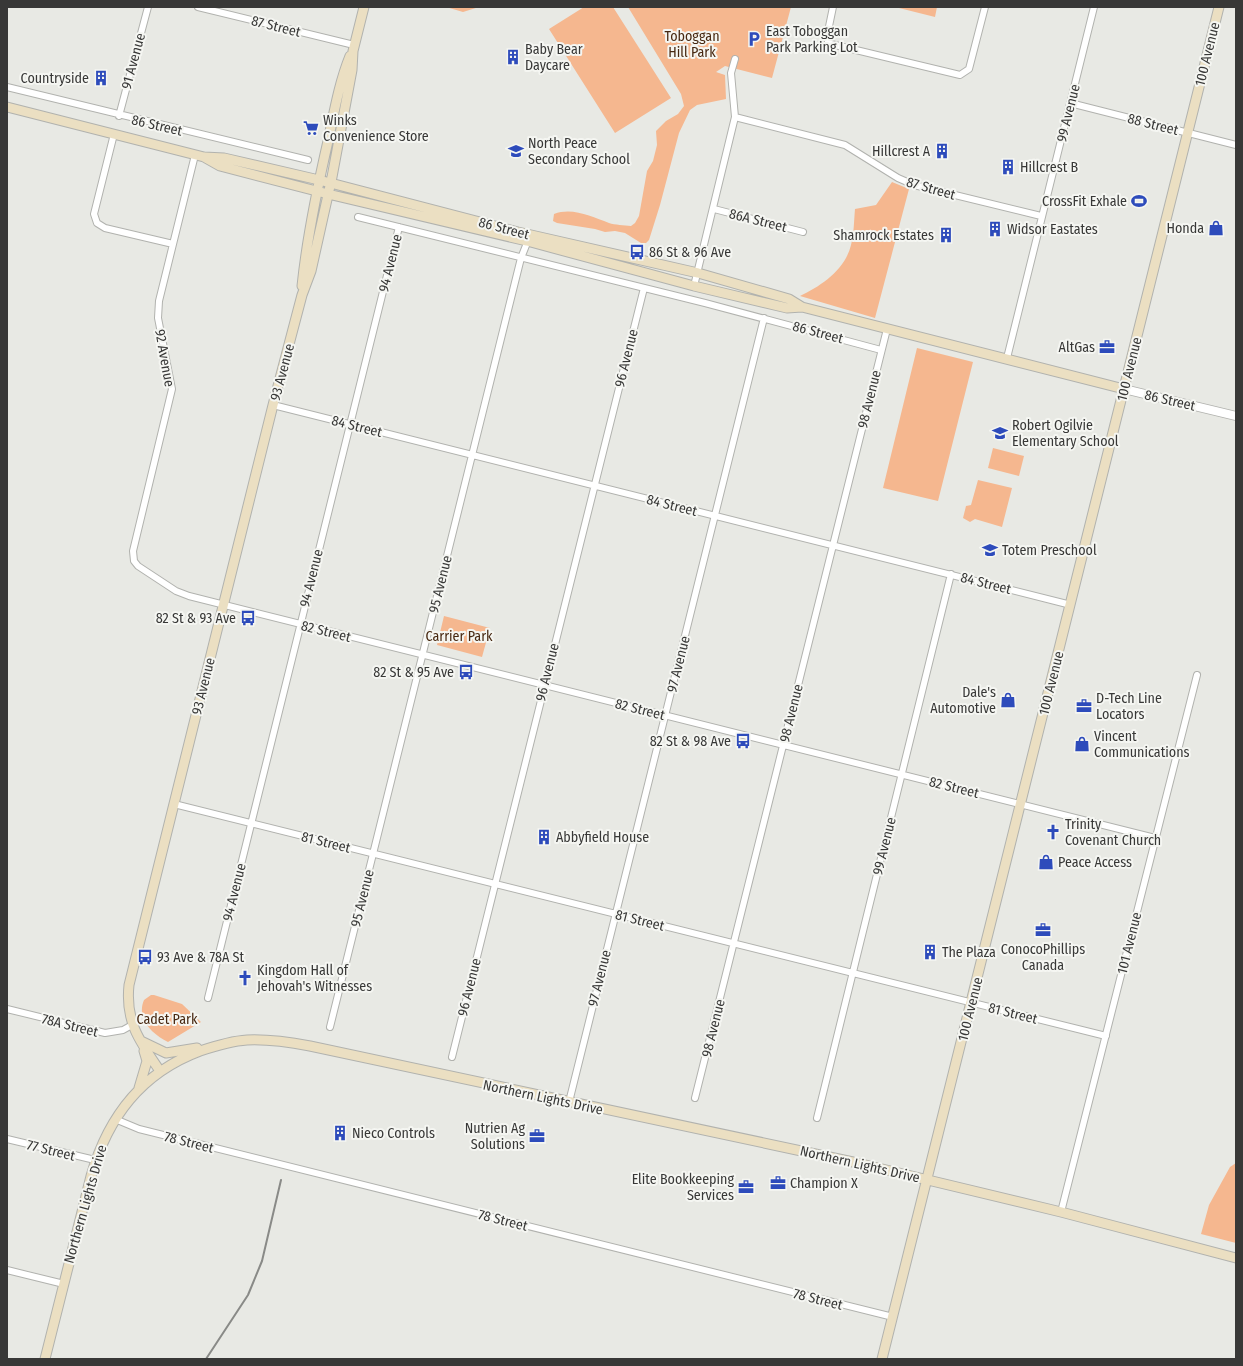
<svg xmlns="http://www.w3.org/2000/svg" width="1243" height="1366" font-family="'Fira Sans Condensed',sans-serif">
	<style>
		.green { fill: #f5b78f }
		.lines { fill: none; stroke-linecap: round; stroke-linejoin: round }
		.minor-casing { stroke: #b1b2ae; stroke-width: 8 }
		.tertiary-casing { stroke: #b1b2ae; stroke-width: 10 }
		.secondary-casing { stroke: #b1b2ae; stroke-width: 11 }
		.minor { stroke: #fff; stroke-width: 6 }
		.tertiary { stroke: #fff; stroke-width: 8 }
		.secondary { stroke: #ebdfc2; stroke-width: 9 }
		.rail { stroke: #898a87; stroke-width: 2 }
		.labels { text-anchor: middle; stroke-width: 4; stroke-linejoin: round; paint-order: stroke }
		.street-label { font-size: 14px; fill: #383837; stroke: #f5f6f2 }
		.poi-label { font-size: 14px; fill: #383837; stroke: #f5f6f2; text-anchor: start }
		.park-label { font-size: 14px; fill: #472811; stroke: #f5f6f2 }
	</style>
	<rect width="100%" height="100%" fill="#e8e9e4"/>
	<!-- green -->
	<path class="green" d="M446,7H479L463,12Z
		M584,7H613L671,98L615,133L549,29Z
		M628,7H791L772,78L725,66L716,72L725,75L726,99L697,105L690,110L679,133L660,205L649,240L646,243H641L625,233L615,231L605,232L595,229L557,223L553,221L554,214C573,207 592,217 609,223C615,225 624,225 631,226L635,223L639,216L647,171L653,161L657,145L656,131L666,121L678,114L684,106L681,94Z
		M895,7H937L935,17Z
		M892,182L909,189L875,318L800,296C821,286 845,270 851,245C854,234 854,220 855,209L876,205Z
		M917,348L973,362L938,501L883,488Z
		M993,448L1024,456L1019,476L988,468Z
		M978,480L1012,488L1002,527L975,519L970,522L963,518L966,506L971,505Z
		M444,616L490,628L482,657L437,645Z
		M151,995H154L182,1004L201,1022L168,1042C152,1034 136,1019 144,1000Z
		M1236,1163V1243L1201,1234L1209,1205L1230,1167Z"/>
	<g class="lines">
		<defs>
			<path id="minor" d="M198,7L354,45
				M833,7L827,36L828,42L831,44L960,75L969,69L985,7
				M7,87L308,160
				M1070,103L1236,145
				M119,116L148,7
				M735,117L845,145L898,178L914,185L1041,216
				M114,134L94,214L97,223L105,228L173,244
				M195,155L159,301L158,318L172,389L133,551L134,561L138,566L176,591L189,596L1155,838
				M714,209L803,232
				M358,217L705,303L881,350
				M694,286L735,117L731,73L735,59
				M1007,358L1094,7
				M273,405L1071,605
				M174,804L1106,1036
				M208,998L399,227
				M7,1009L105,1033L123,1030L132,1025
				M330,1027L521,258L529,238
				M452,1057L644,288
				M695,1098L887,329
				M569,1102L764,318
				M817,1118L951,574
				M115,1119L139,1129L893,1317
				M7,1139L95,1160
				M1061,1212L1197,675
				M7,1270L64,1284"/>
			<path id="tertiary" d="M1124,389L1236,416"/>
			<path id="secondary" d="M7,107L204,157L224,158L319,180L518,232L698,273L789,299L802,307
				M204,157L220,166L328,194L527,241L694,286L787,308L802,307L1124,389
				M302,286C307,237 317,189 328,141C334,113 339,83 350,56
				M141,1041L166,1053L197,1048
				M160,1071C140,1042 125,1022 129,985L273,405L302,295L311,271L332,177L352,70L353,51L364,7
				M139,1088L147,1061L144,1051
				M45,1359L91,1176C108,1117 141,1073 200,1051C215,1046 231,1041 247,1040C269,1039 289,1042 310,1046L853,1162L1061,1212L1236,1258
				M882,1359L1219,7"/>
		</defs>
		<!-- minor casing -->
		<use href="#minor" class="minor-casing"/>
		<!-- tertiary casing -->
		<use href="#tertiary" class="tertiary-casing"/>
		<!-- secondary casing -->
		<use href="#secondary" class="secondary-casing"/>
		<!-- minor -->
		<use href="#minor" class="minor"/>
		<!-- tertiary -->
		<use href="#tertiary" class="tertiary"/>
		<!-- secondary -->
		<use href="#secondary" class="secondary"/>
		<!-- rail -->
		<path class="rail" d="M206,1359L248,1295L262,1261L281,1180"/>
	</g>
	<!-- icons -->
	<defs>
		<symbol id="parking-bare" viewBox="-9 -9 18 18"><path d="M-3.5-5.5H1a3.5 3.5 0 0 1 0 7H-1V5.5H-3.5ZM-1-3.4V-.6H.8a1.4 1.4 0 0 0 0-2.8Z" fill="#2d4bbb" stroke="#f5f6f2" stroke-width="2.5" paint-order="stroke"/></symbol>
		<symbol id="building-bare" viewBox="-9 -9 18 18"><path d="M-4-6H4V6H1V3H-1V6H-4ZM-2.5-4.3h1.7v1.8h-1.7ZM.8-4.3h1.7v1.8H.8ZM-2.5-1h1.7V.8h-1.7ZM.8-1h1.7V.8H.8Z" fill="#2d4bbb" stroke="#f5f6f2" stroke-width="2.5" paint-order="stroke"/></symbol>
		<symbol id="supermarket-bare" viewBox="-9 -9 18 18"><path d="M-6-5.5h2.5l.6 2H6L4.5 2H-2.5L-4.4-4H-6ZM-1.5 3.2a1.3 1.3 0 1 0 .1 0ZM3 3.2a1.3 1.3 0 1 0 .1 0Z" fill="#2d4bbb" stroke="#f5f6f2" stroke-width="2.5" paint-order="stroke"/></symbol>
		<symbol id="school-bare" viewBox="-9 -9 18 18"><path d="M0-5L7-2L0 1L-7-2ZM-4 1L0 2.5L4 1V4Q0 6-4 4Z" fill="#2d4bbb" stroke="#f5f6f2" stroke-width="2.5" paint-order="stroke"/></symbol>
		<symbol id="stadium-bare" viewBox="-9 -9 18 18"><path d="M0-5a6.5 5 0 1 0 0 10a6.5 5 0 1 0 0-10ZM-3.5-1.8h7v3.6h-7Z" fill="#2d4bbb" stroke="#f5f6f2" stroke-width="2.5" paint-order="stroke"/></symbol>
		<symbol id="shop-bare" viewBox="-9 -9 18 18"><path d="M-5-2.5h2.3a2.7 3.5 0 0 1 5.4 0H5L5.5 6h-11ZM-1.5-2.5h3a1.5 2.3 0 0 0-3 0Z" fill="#2d4bbb" stroke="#f5f6f2" stroke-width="2.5" paint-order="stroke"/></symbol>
		<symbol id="bus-bare" viewBox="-9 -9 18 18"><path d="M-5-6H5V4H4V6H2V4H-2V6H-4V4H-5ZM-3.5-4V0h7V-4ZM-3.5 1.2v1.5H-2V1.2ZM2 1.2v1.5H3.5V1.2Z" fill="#2d4bbb" stroke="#f5f6f2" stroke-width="2.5" paint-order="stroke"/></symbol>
		<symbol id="office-bare" viewBox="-9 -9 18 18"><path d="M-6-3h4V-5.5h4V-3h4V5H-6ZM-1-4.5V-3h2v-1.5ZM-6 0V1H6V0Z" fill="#2d4bbb" stroke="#f5f6f2" stroke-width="2.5" paint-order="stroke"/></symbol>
		<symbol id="church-bare" viewBox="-9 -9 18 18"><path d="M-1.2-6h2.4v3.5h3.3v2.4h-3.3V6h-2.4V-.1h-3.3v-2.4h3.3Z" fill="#2d4bbb" stroke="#f5f6f2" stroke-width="2.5" paint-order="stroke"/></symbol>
	</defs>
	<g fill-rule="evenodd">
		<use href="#parking-bare" x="743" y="28" width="22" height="22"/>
		<use href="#building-bare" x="502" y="46" width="22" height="22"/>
		<use href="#building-bare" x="90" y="67" width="22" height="22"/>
		<use href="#supermarket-bare" x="300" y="117" width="22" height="22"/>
		<use href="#school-bare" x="505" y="140" width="22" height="22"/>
		<use href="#building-bare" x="931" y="140" width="22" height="22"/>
		<use href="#building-bare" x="997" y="156" width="22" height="22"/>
		<use href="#stadium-bare" x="1128" y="190" width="22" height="22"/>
		<use href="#shop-bare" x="1205" y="217" width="22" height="22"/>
		<use href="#building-bare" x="984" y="218" width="22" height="22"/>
		<use href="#building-bare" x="935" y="224" width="22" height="22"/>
		<use href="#bus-bare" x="626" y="241" width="22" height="22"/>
		<use href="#office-bare" x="1096" y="336" width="22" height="22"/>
		<use href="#school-bare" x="989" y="422" width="22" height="22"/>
		<use href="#school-bare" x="979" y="539" width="22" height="22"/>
		<use href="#bus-bare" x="237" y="607" width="22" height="22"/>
		<use href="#bus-bare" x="455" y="661" width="22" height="22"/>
		<use href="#shop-bare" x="997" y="689" width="22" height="22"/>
		<use href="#office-bare" x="1073" y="695" width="22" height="22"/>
		<use href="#bus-bare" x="732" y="730" width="22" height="22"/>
		<use href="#shop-bare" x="1071" y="733" width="22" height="22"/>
		<use href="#church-bare" x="1042" y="821" width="22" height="22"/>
		<use href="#building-bare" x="533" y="826" width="22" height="22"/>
		<use href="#shop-bare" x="1035" y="851" width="22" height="22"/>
		<use href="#office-bare" x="1032" y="919" width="22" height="22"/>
		<use href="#building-bare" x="919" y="941" width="22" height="22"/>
		<use href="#bus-bare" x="134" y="946" width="22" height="22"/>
		<use href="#church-bare" x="234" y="967" width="22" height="22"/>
		<use href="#building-bare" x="329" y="1122" width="22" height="22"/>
		<use href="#office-bare" x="526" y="1125" width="22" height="22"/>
		<use href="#office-bare" x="767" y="1172" width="22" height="22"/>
		<use href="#office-bare" x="735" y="1176" width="22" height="22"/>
	</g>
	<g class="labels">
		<!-- street labels -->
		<g class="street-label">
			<text transform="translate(276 26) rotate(14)" y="5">87 Street</text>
			<text transform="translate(1207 54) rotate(-76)" y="5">100 Avenue</text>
			<text transform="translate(133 61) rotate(-75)" y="5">91 Avenue</text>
			<text transform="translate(1068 113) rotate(-76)" y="5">99 Avenue</text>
			<text transform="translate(1153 124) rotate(14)" y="5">88 Street</text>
			<text transform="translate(157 125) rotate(13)" y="5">86 Street</text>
			<text transform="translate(931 188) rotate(16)" y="5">87 Street</text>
			<text transform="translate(758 220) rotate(14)" y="5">86A Street</text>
			<text transform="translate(504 228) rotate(15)" y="5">86 Street</text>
			<text transform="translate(390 263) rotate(-76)" y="5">94 Avenue</text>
			<text transform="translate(818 332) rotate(15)" y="5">86 Street</text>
			<text transform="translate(165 358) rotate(80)" y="5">92 Avenue</text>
			<text transform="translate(626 358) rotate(-76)" y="5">96 Avenue</text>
			<text transform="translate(1129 369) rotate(-76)" y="5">100 Avenue</text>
			<text transform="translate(282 372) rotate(-75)" y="5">93 Avenue</text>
			<text transform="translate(869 399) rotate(-76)" y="5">98 Avenue</text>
			<text transform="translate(1170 400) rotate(13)" y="5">86 Street</text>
			<text transform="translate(357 426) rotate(14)" y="5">84 Street</text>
			<text transform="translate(672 505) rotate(14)" y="5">84 Street</text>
			<text transform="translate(311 578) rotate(-76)" y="5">94 Avenue</text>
			<text transform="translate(986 583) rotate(14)" y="5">84 Street</text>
			<text transform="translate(440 584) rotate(-76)" y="5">95 Avenue</text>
			<text transform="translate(326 631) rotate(14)" y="5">82 Street</text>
			<text transform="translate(678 664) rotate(-76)" y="5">97 Avenue</text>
			<text transform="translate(547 672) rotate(-76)" y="5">96 Avenue</text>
			<text transform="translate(1051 683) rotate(-76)" y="5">100 Avenue</text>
			<text transform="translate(203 686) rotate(-76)" y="5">93 Avenue</text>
			<text transform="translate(640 709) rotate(14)" y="5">82 Street</text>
			<text transform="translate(791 713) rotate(-76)" y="5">98 Avenue</text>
			<text transform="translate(954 787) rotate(14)" y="5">82 Street</text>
			<text transform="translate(326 842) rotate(14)" y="5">81 Street</text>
			<text transform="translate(884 846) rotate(-76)" y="5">99 Avenue</text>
			<text transform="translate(234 892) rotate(-76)" y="5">94 Avenue</text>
			<text transform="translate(362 898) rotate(-76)" y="5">95 Avenue</text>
			<text transform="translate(640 920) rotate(14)" y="5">81 Street</text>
			<text transform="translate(1129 943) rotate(-76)" y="5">101 Avenue</text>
			<text transform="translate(599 978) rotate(-76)" y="5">97 Avenue</text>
			<text transform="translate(469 987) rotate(-76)" y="5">96 Avenue</text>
			<text transform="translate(970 1009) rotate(-76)" y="5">100 Avenue</text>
			<text transform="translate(1013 1013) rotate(14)" y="5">81 Street</text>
			<text transform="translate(70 1025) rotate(14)" y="5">78A Street</text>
			<text transform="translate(713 1028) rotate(-76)" y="5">98 Avenue</text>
			<text transform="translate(543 1097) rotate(12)" y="5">Northern Lights Drive</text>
			<text transform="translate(189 1142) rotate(14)" y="5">78 Street</text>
			<text transform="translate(51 1150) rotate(14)" y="5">77 Street</text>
			<text transform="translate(860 1164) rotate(13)" y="5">Northern Lights Drive</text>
			<text transform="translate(85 1204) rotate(-74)" y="5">Northern Lights Drive</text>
			<text transform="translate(503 1220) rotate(14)" y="5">78 Street</text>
			<text transform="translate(818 1299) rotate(14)" y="5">78 Street</text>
		</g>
		<!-- poi labels -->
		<g class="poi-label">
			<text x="766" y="36">East Toboggan<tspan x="766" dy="16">Park Parking Lot</tspan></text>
			<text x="525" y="54">Baby Bear<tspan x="525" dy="16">Daycare</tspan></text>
			<text x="89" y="83" text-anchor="end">Countryside</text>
			<text x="323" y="125">Winks<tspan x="323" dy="16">Convenience Store</tspan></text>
			<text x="528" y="148">North Peace<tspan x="528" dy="16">Secondary School</tspan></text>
			<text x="930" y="156" text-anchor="end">Hillcrest A</text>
			<text x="1020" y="172">Hillcrest B</text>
			<text x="1127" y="206" text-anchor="end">CrossFit Exhale</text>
			<text x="1204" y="233" text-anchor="end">Honda</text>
			<text x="1007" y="234">Widsor Eastates</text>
			<text x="934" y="240" text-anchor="end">Shamrock Estates</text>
			<text x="649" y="257">86 St &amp; 96 Ave</text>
			<text x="1095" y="352" text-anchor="end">AltGas</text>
			<text x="1012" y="430">Robert Ogilvie<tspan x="1012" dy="16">Elementary School</tspan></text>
			<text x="1002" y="555">Totem Preschool</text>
			<text x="236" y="623" text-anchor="end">82 St &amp; 93 Ave</text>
			<text x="454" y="677" text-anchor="end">82 St &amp; 95 Ave</text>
			<text x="996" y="697" text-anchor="end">Dale's<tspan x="996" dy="16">Automotive</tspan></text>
			<text x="1096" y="703">D-Tech Line<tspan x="1096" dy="16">Locators</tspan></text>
			<text x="1094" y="741">Vincent<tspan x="1094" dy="16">Communications</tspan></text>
			<text x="731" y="746" text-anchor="end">82 St &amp; 98 Ave</text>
			<text x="1065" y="829">Trinity<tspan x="1065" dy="16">Covenant Church</tspan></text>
			<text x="556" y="842">Abbyfield House</text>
			<text x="1058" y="867">Peace Access</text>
			<text x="1043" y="954" text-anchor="middle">ConocoPhillips<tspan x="1043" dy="16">Canada</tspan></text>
			<text x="942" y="957">The Plaza</text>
			<text x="157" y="962">93 Ave &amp; 78A St</text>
			<text x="257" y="975">Kingdom Hall of<tspan x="257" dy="16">Jehovah's Witnesses</tspan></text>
			<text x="525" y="1133" text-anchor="end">Nutrien Ag<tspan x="525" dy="16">Solutions</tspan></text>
			<text x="352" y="1138">Nieco Controls</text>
			<text x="734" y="1184" text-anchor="end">Elite Bookkeeping<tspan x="734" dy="16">Services</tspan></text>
			<text x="790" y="1188">Champion X</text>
		</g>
		<!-- park labels -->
		<g class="park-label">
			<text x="692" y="41">Toboggan<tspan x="692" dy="16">Hill Park</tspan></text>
			<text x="459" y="641">Carrier Park</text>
			<text x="167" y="1024">Cadet Park</text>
		</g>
	</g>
	<!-- border -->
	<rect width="1243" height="1366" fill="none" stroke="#383837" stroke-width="16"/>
</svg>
